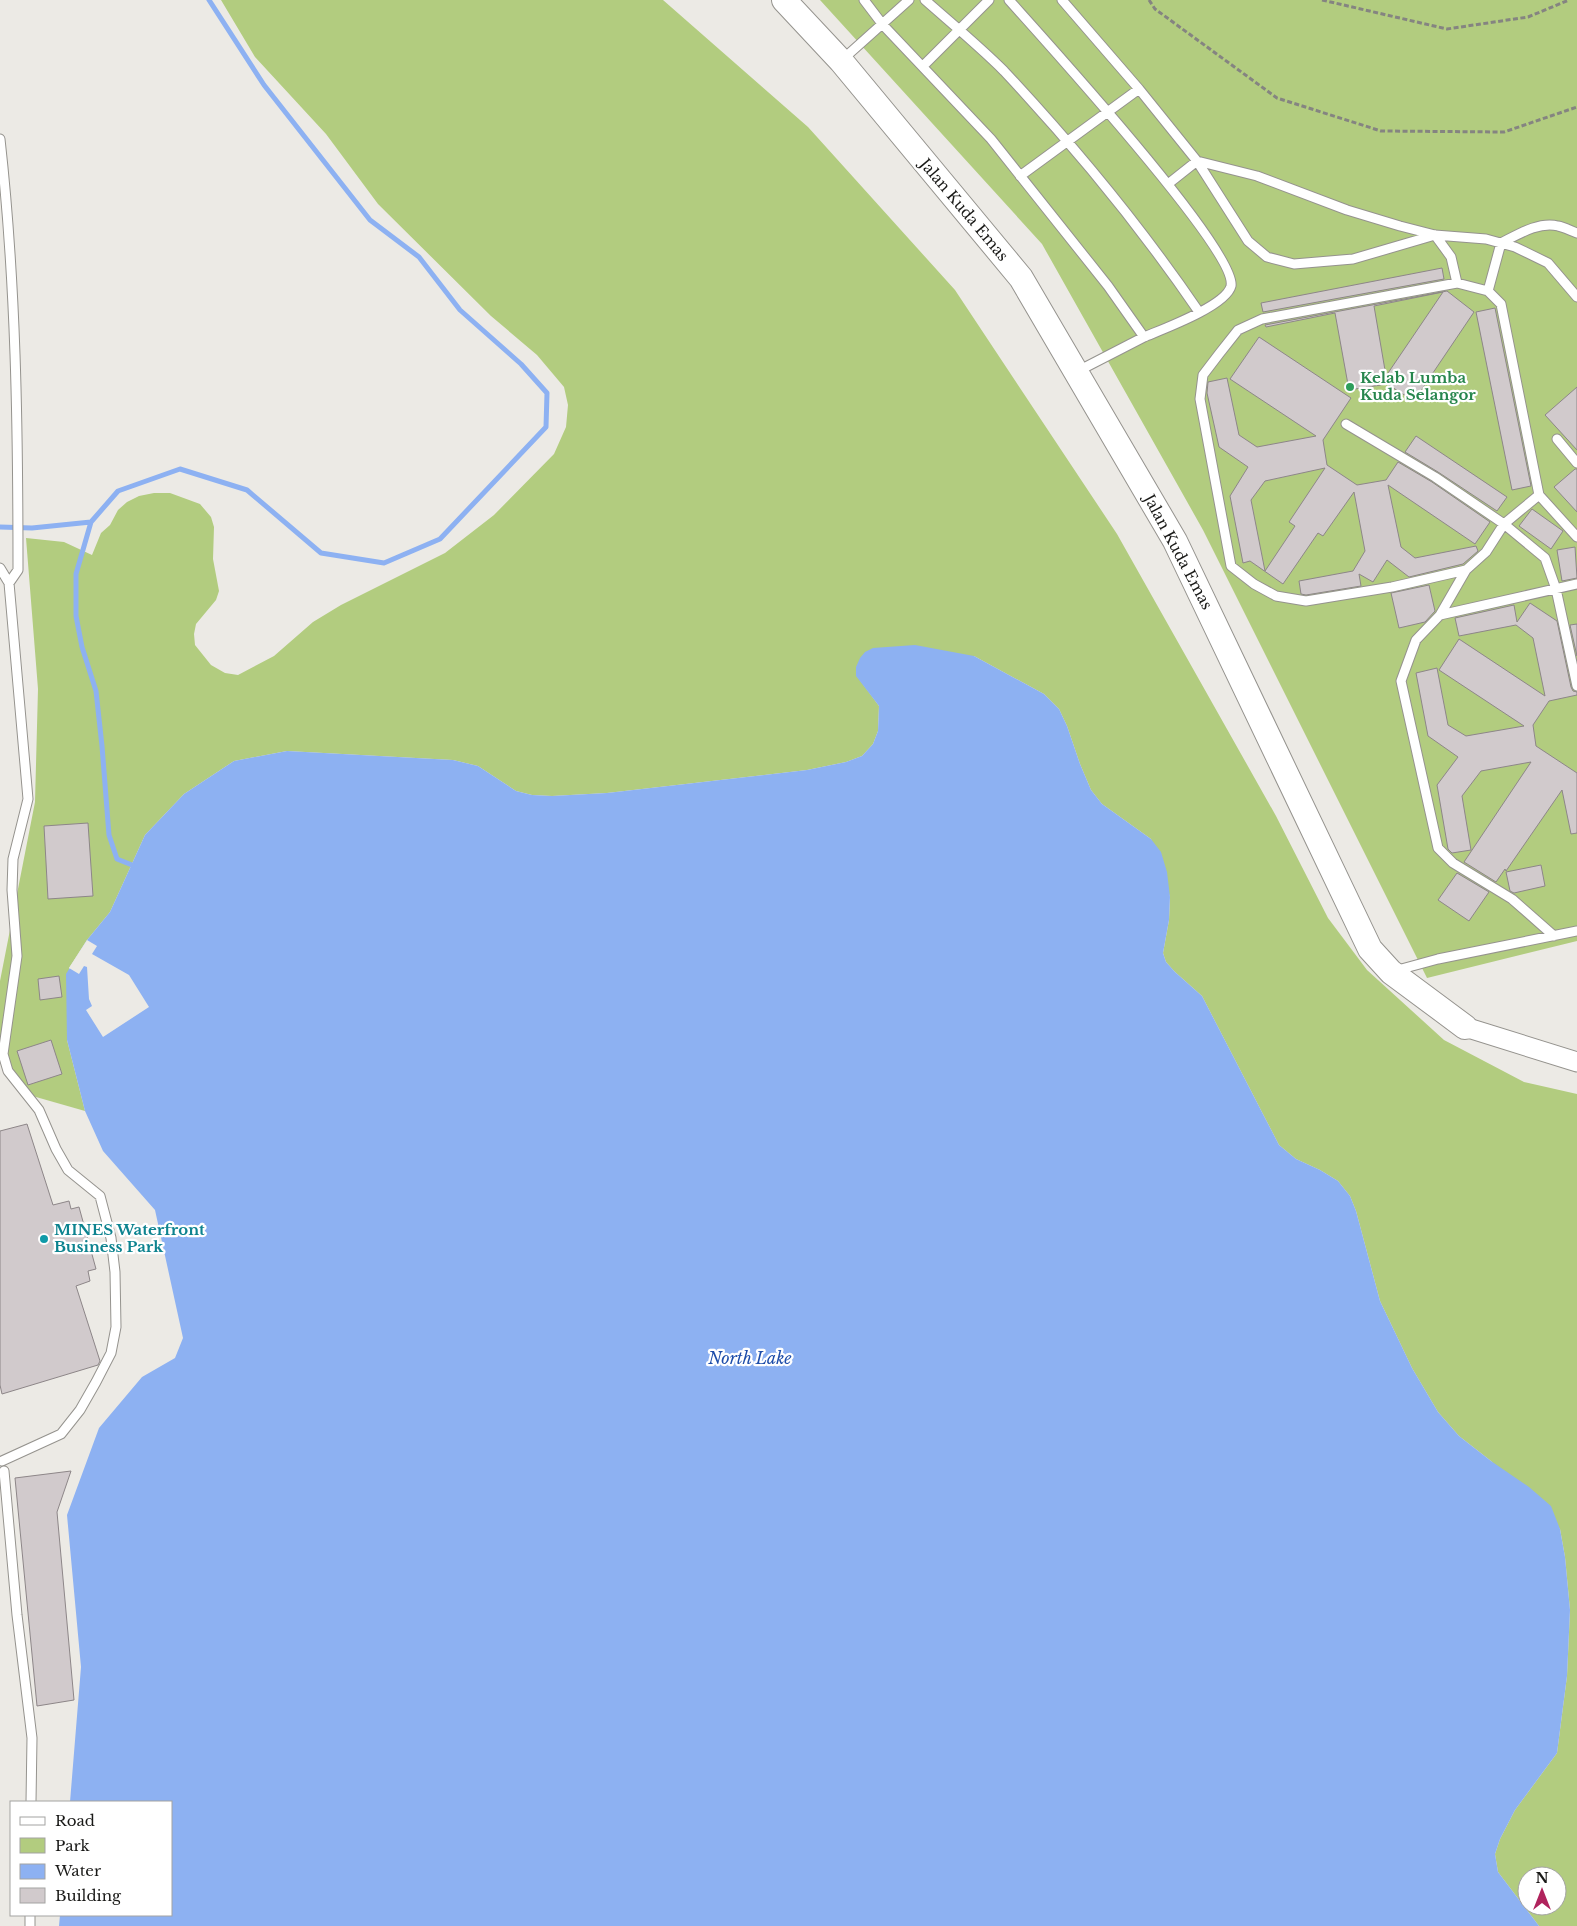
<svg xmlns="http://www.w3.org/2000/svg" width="1577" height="1926" font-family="'Libre Baskerville',serif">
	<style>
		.green { fill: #b2cc7f; fill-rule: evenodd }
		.water { fill: #8db1f2 }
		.pier { fill: #eceae5 }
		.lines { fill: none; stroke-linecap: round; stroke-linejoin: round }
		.stream { stroke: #8db1f2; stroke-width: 5 }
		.building { fill: #d1cacc; stroke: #8d8688; fill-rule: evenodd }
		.service-casing { stroke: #95938e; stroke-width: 11 }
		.minor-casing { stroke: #95938e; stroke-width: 21 }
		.tertiary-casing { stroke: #95938e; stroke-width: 26 }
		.path { stroke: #858481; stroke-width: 3; stroke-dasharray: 5 2.5; stroke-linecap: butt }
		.service { stroke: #fff; stroke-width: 9 }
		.minor { stroke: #fff; stroke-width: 19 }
		.tertiary { stroke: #fff; stroke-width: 24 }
		.leisure-dot { fill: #2e9e5b; stroke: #fff; stroke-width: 2 }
		.culture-dot { fill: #0f9aa8; stroke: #fff; stroke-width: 2 }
		.labels { text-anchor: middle; stroke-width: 4.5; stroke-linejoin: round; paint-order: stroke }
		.street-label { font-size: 15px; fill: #191917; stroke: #fff }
		.leisure-label { font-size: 15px; font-weight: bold; fill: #27864d; stroke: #fff; text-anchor: start }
		.culture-label { font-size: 15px; font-weight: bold; fill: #0d838f; stroke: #fff; text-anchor: start }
		.water-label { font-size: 16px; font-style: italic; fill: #1c4ca9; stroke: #fff }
	</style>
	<rect width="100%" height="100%" fill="#eceae5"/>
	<!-- green -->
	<path class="green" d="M221,0H663L808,127L955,290L1117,534L1276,816L1328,918L1367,970L1444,1040L1524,1082L1577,1094V1926H1539L1498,1872L1495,1854L1500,1839L1515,1810L1557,1753L1567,1676L1570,1610L1565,1557L1560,1529L1491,1461L1459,1436L1438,1412L1412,1368L1380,1301L1356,1211L1350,1196L1338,1181L1320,1170L1296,1159L1279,1145L1202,996L1175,972L1166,962L1163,953L1169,920L1170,897L1151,839L1102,804L1091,790L1080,764L1067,726L1059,709L1044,694L974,656L856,667L857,676L879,706L878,731L873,744L862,756L846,762L807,770L607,793L552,796L532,795L516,791L478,766L453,760L287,751L234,761L184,794L145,835L110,912L87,940L69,968L67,1040L85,1111L29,1095L0,1054V981L35,802L38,689L26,538L64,542L92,555L101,533L110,525L118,510L127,502L139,496L154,493H170L200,504L211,517L214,527L213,559L219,591L216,600L196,624L194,634L195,645L211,665L225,673L238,675L274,656L313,622L341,605L445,553L494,515L554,454L566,427L568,405L564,387L537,355L491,316L378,204L326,134L255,57ZM1527,1876H1557V1906H1527Z
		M820,0H1577V941L1427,978L1203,530L1042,244Z"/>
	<!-- water -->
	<path class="water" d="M915,645L974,656L1044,694L1059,709L1067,726L1080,764L1091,790L1102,804L1151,839L1161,852L1167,872L1170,897L1169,920L1163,953L1166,962L1175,972L1202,996L1279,1145L1296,1159L1320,1170L1338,1181L1350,1196L1356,1211L1380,1301L1412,1368L1438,1412L1459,1436L1491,1461L1529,1487L1551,1506L1560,1529L1565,1557L1570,1610L1567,1676L1557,1753L1515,1810L1500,1839L1495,1854L1498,1872L1539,1926H59L60,1915H171V1802H70L81,1667L67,1515L99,1428L142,1377L175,1358L183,1338L155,1210L103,1151L85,1111L67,1040L66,974L87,940L110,912L145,835L184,794L234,761L287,751L453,760L478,766L516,791L532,795L552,796L607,793L807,770L846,762L862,756L873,744L878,731L879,706L856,676V667L860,658L865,652L873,648Z"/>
	<!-- pier -->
	<path class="pier" d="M87,940L97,946L92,954L129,975L149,1007L103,1037L86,1010L92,1006L89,999L87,967L84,966L79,974L69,968Z"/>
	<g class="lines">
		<!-- stream -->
		<path class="stream" d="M0,527L32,528L91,522
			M132,865L117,859L109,835L102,746L96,691L82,647L76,616V574L91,522L118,491L180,469L247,490L321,553L384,563L440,539L546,427L547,393L521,364L460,310L419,257L370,220L264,85L209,0"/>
	</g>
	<!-- building -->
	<path class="building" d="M1442,268L1444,279L1263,312L1261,303Z
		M1447,291L1474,312L1414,401L1387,384L1349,390L1335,313L1266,327L1265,325ZM1443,292L1386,376L1374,306Z
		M1495,308L1531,486L1512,490L1476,312Z
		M1259,337L1351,398L1323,440L1327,465L1357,485L1386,480L1398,462L1432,482L1490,522L1475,544L1388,485L1401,547L1415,558L1476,546L1478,551L1463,564L1409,577L1387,560L1373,582L1359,574L1361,586L1306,595L1301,594L1299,581L1353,571L1365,551L1354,492L1323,536L1318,533L1283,584L1250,561L1243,563L1230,496L1248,467L1219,447L1207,393L1208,382L1227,378L1239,435L1257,447L1316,436L1230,379ZM1325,468L1289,522L1295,526L1265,571L1251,500L1265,481Z
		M1577,387V450L1545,415Z
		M1416,436L1507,497L1497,511L1438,472L1405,452Z
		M1575,469H1577V512L1554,487Z
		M1532,509L1563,531L1551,549L1519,526Z
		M1575,547L1577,578L1562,581L1557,550Z
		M1429,585L1435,611L1425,622L1399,628L1391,593Z
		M1530,603L1557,621L1571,687L1573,691L1577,692V695L1549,701L1533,725L1536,746L1577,773V833L1571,834L1562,790L1506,871L1505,869L1496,882L1464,862L1531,762L1481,771L1462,796L1471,850L1452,853L1448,849L1437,785L1458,757L1428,736L1416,673L1437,668L1448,725L1466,736L1524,726L1439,670L1459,639L1545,696L1533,638L1516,625L1459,636L1455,618L1514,605L1517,622Z
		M1577,624V656L1570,625Z
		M88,823L93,896L48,899L44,826Z
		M1541,865L1545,886L1514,893L1510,891L1506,872Z
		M1457,873L1489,892L1469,921L1438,900Z
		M59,976L62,997L40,1000L38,979Z
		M51,1040L62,1074L28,1085L17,1051Z
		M27,1124L53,1205L69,1201L71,1209L79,1207L96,1269L88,1271L90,1281L76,1286L100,1361L98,1365L2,1394L0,1385V1131Z
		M71,1471L57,1512L74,1700L37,1706L15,1478Z"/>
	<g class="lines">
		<defs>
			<path id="service" d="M864,0L883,25L991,139L1108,286L1144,337C1163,329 1226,306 1231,286C1238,252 1041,36 1009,0
				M925,0C951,23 979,46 1004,71C1075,147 1141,227 1199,312
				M1062,0L1139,89L1197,161L1248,241L1267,257L1294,264L1353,259L1435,235L1451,257L1457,283
				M842,60L909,0
				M923,66L989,0
				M0,139C16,282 18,426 18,570L9,583
				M1020,176L1139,89
				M1168,184L1197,161L1257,176L1347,210L1400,226L1435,235L1486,239L1515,247L1548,263L1577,297
				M1488,291L1501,243C1517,235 1539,221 1558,226C1564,227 1571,231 1577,233
				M1078,371L1144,337
				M1346,424L1435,477L1504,524L1545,558L1556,589L1577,686
				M1557,439L1577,463
				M0,568L9,583L28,799L13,859L12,890L17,956L3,1054L8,1071L39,1110L56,1149L68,1170L100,1196L111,1238L115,1272L116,1327L111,1353L96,1382L80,1410L61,1434L2,1461
				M1466,570L1392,587L1306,601L1276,596L1254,584L1231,566L1200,399L1203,375L1219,354L1238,330L1262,319L1457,283L1488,291L1501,304L1539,495L1577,537
				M1440,615L1466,570L1486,552L1504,524L1539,495
				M1554,936L1512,899L1453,863L1438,848L1401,681L1416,640L1440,615L1577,584
				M1394,971L1438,959L1577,931
				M4,1471L17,1615L32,1738L31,1802
				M30,1926V1915"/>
			<path id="minor" d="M1465,1027L1577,1062"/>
			<path id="tertiary" d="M784,0L841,61L1021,278L1175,541L1370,949L1391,972L1465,1027"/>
		</defs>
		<!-- service casing -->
		<use href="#service" class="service-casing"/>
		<!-- minor casing -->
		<use href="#minor" class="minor-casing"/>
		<!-- tertiary casing -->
		<use href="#tertiary" class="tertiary-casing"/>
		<!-- path -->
		<path class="path" d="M1149,0L1155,9L1277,98L1381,131L1504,132L1577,107
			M1322,0L1447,29L1528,17L1569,0"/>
		<!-- service -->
		<use href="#service" class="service"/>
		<!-- minor -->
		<use href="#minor" class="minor"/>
		<!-- tertiary -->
		<use href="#tertiary" class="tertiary"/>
	</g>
	<!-- markers -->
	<circle class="leisure-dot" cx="1350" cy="387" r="5"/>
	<circle class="culture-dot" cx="44" cy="1239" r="5"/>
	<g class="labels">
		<!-- street labels -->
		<g class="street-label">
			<text transform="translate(964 210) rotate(50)" y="5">Jalan Kuda Emas</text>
			<text transform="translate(1178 552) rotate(62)" y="5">Jalan Kuda Emas</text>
		</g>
		<!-- leisure labels -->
		<g class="leisure-label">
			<text x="1360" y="383">Kelab Lumba<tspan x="1360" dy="17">Kuda Selangor</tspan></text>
		</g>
		<!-- culture labels -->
		<g class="culture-label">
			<text x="54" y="1235">MINES Waterfront<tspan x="54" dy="17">Business Park</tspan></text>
		</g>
		<!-- water labels -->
		<g class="water-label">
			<text x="750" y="1364">North Lake</text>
		</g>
	</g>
	<!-- legend -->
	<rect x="10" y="1801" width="162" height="115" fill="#ffffff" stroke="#a3a3a2"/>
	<rect x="20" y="1817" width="25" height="8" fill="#ffffff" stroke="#a3a3a2"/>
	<text x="55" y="1826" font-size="15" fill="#191917">Road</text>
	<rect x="20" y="1838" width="25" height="15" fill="#b2cc7f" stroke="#a3a3a2"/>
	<text x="55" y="1851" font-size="15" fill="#191917">Park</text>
	<rect x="20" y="1864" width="25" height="15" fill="#8db1f2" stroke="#a3a3a2"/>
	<text x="55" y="1876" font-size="15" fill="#191917">Water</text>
	<rect x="20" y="1888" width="25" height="15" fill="#d1cacc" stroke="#a3a3a2"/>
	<text x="55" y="1901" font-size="15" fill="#191917">Building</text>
	<!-- north arrow -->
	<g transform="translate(1542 1891)"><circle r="24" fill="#ffffff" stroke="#a3a3a2"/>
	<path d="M0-4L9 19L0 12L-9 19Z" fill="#b0235d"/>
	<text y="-8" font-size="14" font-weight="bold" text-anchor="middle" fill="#191917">N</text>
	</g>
</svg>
